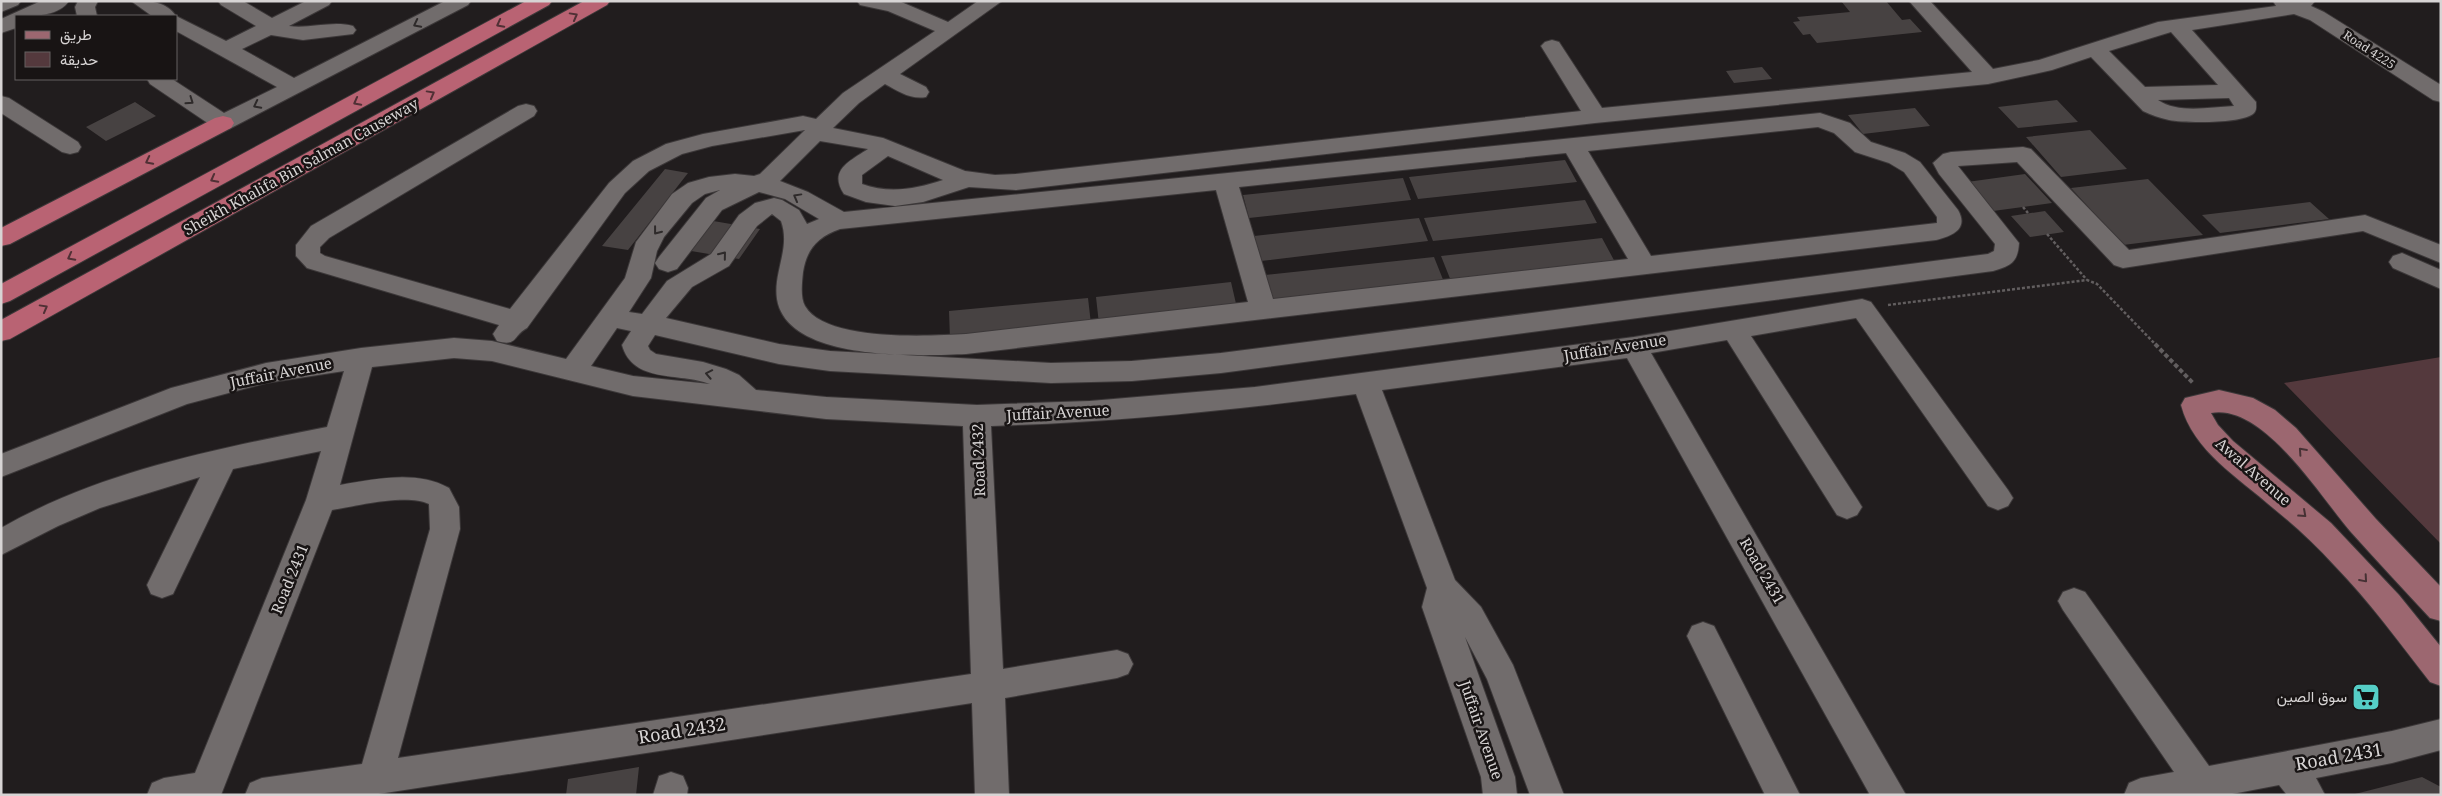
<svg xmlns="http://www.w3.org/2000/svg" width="2442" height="796" font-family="'Noto Serif',Vazirmatn,serif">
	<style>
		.green { fill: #54393d }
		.building { fill: #474242 }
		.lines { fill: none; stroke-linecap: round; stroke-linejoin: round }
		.minor-casing { stroke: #3c3839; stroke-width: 2 }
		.major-casing { stroke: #3c3839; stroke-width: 2 }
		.highway-casing { stroke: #3c3839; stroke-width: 2 }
		.path-far1 { stroke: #625e5f; stroke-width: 2.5; stroke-dasharray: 3 2; stroke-linecap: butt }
		.path { stroke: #625e5f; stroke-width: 4; stroke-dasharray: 4.5 2.5; stroke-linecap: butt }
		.minor { fill: #716c6c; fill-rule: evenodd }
		.major { fill: #9c6770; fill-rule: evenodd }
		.highway { fill: #b96373; fill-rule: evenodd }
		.oneway { stroke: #503035 }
		.oneway2 { stroke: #2e2a2a }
		.oneway3 { stroke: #463134 }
		.labels { text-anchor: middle; stroke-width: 5; stroke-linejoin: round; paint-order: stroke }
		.far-street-label { font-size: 12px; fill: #d7d4d4; stroke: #181414 }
		.street-label { font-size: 15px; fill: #d7d4d4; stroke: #181414 }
		.poi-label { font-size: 15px; fill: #d7d4d4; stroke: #181414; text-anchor: end }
		.near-street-label { font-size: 18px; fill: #d7d4d4; stroke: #181414 }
	</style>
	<rect width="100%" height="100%" fill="#211d1e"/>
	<!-- green -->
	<path class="green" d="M2441,357V544L2284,383Z"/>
	<!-- building -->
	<path class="building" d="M1841,1H1886L1902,20L1910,19L1922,32L1817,43L1810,34L1803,35L1793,22L1800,21L1797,17L1850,12Z
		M1762,67L1772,79L1734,83L1726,71Z
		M2057,100L2078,122L2018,128L1998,107Z
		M135,102L156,116L106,141L86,127Z
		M1915,108L1930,126L1863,134L1848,115Z
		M2090,130L2127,169L2061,177L2026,137Z
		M1565,160L1577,182L1418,199L1409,177Z
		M665,169L688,173L628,250L602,246Z
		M2025,174L2052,203L1993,211L1967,182Z
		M1403,178L1411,200L1249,218L1243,195Z
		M2148,179L2203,235L2123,245L2071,188Z
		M1585,200L1597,223L1433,241L1424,218Z
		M2310,202L2329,219L2220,233L2202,215Z
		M2045,211L2064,232L2030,237L2011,216Z
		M690,217L760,229L739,259L667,247Z
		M1419,218L1428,241L1261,261L1254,236Z
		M1602,238L1615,262L1451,281L1441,256Z
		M1434,257L1444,282L1271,301L1265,275Z
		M1231,282L1237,308L1099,324L1096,297Z
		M1088,298L1091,324L950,339L949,311Z
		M639,767L636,795H566L568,779Z
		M2422,777L2441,787V795H2351Z"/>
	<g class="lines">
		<defs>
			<path id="minor" d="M1,1H21L18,5L1,12Z
				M41,1H69C58,17 33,16 16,16V28L1,33V19Z
				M78,1H98L95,7L97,16H77L75,7Z
				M131,1C148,1 165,0 176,16L226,41L256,26L221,5L218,1H243L272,18L306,1H332L329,5L289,26C310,29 333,20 353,26L356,30L353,34L303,40L271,35L242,49L294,78L445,1H471L468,5L231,128L223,130L215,128L150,84L147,79H172L224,113L277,87L176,31V16H152Z
				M857,1H899L948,22L978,1H1002L900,74L926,87L929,92L926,97C911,100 898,91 885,84L859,103L833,128L883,138L965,171L995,175L1016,174L1581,111L1541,46L1545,42L1552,40L1559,42L1602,108L1972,72L1909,1H1930L1993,69L2039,60L2158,22L2276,6L2273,1H2315L2311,6L2324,12L2441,85V102L2433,100L2310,20L2294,14L2192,30L2256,102C2256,106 2257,110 2254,113C2244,124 2184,123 2169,120C2160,118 2151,115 2143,111L2091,57L2052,70L1988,84L1595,123L1016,190L969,187L923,202L895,206L866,202L844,194C828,170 850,161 868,149L820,141L780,181L808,192L844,212L1820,113L1850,123L1871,142L1905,153L1920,162L1958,210C1969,229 1952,236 1936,240L966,354C920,356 787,362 777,299C773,272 791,248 781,221L772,214L757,226L729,266L692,287L666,318L779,344L830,351L1051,363L1132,361L1221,353L1988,254L1994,251L1995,244L1939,174L1933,163L1943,154L1951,152L2023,147L2031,149L2129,250L2365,215L2441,245V263L2363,231L2123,268L2114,265L2017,162L1958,166L2019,243C2018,262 2011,266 1993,271L1221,373L1132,381L1051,383L830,371L779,364L655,335L648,346L650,350L656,354L703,362L726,369L739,375L756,390L826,397L977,405L1090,401L1255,387L1634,337L1862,299L1871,302L2008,490L2013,498L2008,506L1998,510L1988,506L1856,318L1751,336L1857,499L1862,507L1857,515L1847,519L1837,515L1727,340L1651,353L1906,795H1870L1627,358L1382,390L1455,580L1481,607L1513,665L1564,795H1530L1487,679L1465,637L1515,777L1517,795H1483L1481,777L1422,607L1427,588L1356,394C1235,410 1114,422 991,426L1003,669L1117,650L1128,654L1133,664L1128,674L1117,678L1005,698L1009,795H975L972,703L372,795H245L250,783L262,778L362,764L430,529L429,504C407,493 356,506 332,510L221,795H147L152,783L164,778L195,773L306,500L321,451L233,469L173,594L162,598L151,594L147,585L200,477L100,508L58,526L1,555V528C101,471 216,449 327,427L344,371L266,383L187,404L1,477V454L171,388L266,363L361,348L454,338L492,341L566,359L625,278L636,242L672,194L688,183L709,177L735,174L754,176L760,174L805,130L712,146L682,154L649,171L625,193L527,328C513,335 518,347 497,341L493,334L499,325L307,268L296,256V245L311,226L518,106L526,104L534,106L537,111L534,116L329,238L320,247V253L325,256L510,309L609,183L633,161L666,144L703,134L803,116L816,119L843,93L935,31L888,11L860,5ZM2171,32L2218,85L2145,87L2109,51ZM2229,98L2234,106C2210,107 2178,114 2158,100ZM1818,127L1834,133L1855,152L1889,163L1904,172L1937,217V223L1651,256L1588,151ZM1566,153L1628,259L1273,299L1239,187ZM888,156L943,180C916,189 889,194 862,184V175ZM720,190L706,198L659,257L655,263L659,269L668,272L677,269L722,210L759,192L785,199L819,219L807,224L799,210L782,200L774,198L755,203L739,215L711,254L667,281L642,314L629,312L651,278L657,251L664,237L692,203L705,194ZM1216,190L1248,302L966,334C929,336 826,342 805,306C800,297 802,282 803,272C807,248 818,237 840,229ZM617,328L631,331L622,345C633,384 679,372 710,384L633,376L591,366ZM454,358L492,361L633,396L826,419L963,426L971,674L398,758L460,529L459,507L449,488C416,470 376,479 340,485L372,367Z
				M1,96L9,98L78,142L81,147L78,152L70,154L62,152L1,113Z
				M2402,253L2441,270V289L2393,268L2389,262L2393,256Z
				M2074,588L2085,592L2209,766L2392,731L2441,719V750L2392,763L2316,778L2325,795H2287L2279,785L2227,795H2124L2129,783L2141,778L2174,772L2063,610L2058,601L2063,592Z
				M1703,622L1714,626L1800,795H1765L1687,636L1692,626Z
				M671,772L683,776L688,788L687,795H653L659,776Z"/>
			<path id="major" d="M2219,390L2253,398L2275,410L2296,428L2376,519L2441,587V621L2430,618C2403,589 2376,560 2350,531C2320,496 2263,403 2211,413L2218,425L2233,441L2331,523L2399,595L2441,647V686L2430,682C2399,642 2369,601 2334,565C2315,544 2294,525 2273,508C2239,478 2193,451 2181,405L2185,398Z"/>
			<path id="highway" d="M526,1H552L549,5L10,301L1,304V284Z
				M584,1H610L607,5L10,339L1,341V320Z
				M223,116L231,118L234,123L231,128L10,244L1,246V228L215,118Z"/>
		</defs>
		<!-- minor casing -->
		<use href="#minor" class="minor-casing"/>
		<!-- major casing -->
		<use href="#major" class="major-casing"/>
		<!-- highway casing -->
		<use href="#highway" class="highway-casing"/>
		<!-- path-far1 -->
		<path class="path-far1" d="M2023,207L2028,213
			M2047,234L2087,280
			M1888,305L2087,280L2097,284L2157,346"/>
		<!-- path -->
		<path class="path" d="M2155,344L2194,384"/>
		<!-- minor -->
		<use href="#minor" class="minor"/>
		<!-- major -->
		<use href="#major" class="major"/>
		<!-- highway -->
		<use href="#highway" class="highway"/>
	</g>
	<!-- one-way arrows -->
	<defs><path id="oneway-chevron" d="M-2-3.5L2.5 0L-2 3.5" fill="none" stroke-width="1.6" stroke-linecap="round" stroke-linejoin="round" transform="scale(1.25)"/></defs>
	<g class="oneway">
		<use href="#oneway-chevron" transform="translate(574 16) rotate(-29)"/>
		<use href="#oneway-chevron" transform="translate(500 24) rotate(152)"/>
		<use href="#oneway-chevron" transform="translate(431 94) rotate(-29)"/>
		<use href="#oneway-chevron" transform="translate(357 102) rotate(152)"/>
		<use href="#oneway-chevron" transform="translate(149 161) rotate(153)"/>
		<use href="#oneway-chevron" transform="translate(214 179) rotate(152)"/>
		<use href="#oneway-chevron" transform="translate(71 257) rotate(152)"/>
		<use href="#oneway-chevron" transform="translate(44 308) rotate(-29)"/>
	</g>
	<g class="oneway2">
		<use href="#oneway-chevron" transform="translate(417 24) rotate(153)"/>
		<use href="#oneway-chevron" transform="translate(190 101) rotate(35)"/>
		<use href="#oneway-chevron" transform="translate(257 105) rotate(153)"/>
		<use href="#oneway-chevron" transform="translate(797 197) rotate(-151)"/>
		<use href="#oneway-chevron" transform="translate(657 231) rotate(128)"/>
		<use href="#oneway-chevron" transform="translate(723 255) rotate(-51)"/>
		<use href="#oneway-chevron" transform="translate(709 374) rotate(-169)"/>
	</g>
	<g class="oneway3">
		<use href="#oneway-chevron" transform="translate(2302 451) rotate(-132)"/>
		<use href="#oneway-chevron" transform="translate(2303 514) rotate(42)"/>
		<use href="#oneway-chevron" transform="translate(2364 579) rotate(49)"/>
	</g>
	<!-- icons -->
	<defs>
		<symbol id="supermarket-square" viewBox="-11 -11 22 22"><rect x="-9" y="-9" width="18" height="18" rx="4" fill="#55cec6" stroke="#181414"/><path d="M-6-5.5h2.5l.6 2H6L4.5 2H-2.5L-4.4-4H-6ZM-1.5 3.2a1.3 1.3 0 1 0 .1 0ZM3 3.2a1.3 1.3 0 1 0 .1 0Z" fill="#111"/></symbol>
	</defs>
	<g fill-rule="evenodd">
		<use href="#supermarket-square" x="2350" y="681" width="32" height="32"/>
	</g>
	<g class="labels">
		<!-- far-street labels -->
		<g class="far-street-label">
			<text transform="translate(2369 50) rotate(33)" y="4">Road 4225</text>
		</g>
		<!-- street labels -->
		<g class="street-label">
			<text transform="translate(301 167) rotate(-29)" y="5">Sheikh Khalifa Bin Salman Causeway</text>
			<text transform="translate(1615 348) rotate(-9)" y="5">Juffair Avenue</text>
			<text transform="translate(281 373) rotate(-11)" y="5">Juffair Avenue</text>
			<text transform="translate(1058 413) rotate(-3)" y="5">Juffair Avenue</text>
			<text transform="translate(979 460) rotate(-92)" y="5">Road 2432</text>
			<text transform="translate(2253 472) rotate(41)" y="5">Awal Avenue</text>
			<text transform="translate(1762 571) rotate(60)" y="5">Road 2431</text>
			<text transform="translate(290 579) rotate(-68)" y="5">Road 2431</text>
			<text transform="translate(1481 730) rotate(71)" y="5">Juffair Avenue</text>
		</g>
		<!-- poi labels -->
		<g class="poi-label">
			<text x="2347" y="702">سوق الصين</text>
		</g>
		<!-- near-street labels -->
		<g class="near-street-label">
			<text transform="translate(682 731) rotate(-9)" y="6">Road 2432</text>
			<text transform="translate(2339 757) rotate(-10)" y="6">Road 2431</text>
		</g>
	</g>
	<!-- border -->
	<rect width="2442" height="796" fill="none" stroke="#d7d4d4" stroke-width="5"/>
	<!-- legend -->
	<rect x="15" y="15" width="162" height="65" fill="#181414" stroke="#646161"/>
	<rect x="25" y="31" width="25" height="8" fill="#9c6770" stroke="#646161"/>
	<text x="60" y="40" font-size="15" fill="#d7d4d4">طريق</text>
	<rect x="25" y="52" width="25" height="15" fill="#54393d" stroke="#646161"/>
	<text x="60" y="65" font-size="15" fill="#d7d4d4">حديقة</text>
</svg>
